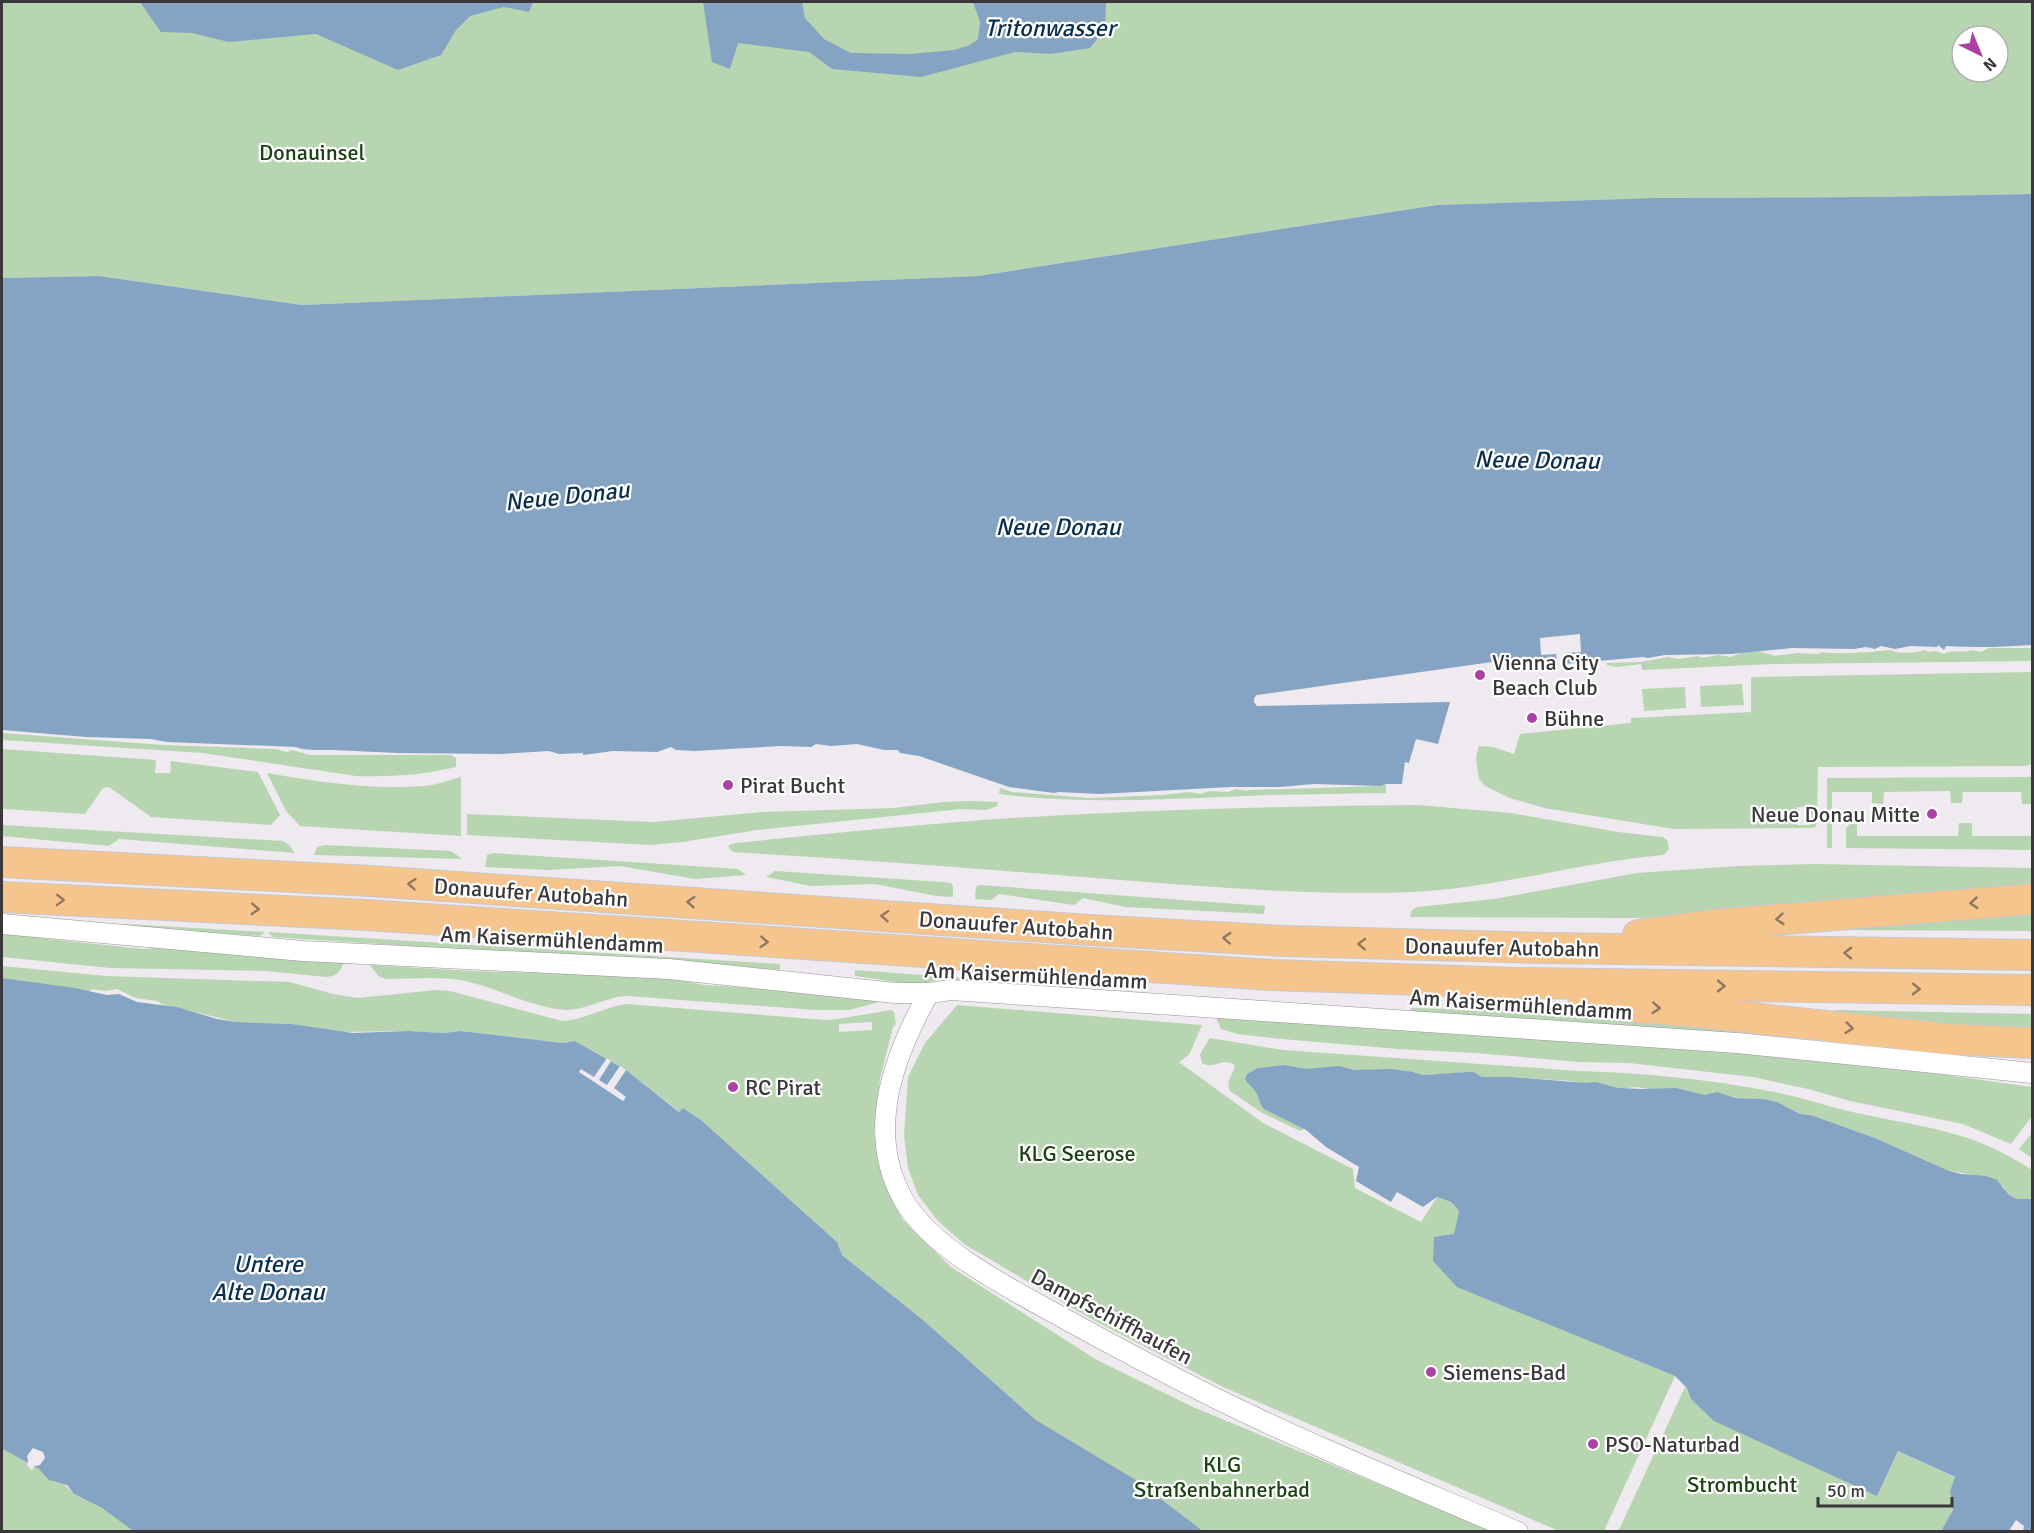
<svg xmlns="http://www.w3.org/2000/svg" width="2034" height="1533" font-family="Signika,sans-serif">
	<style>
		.green { fill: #b8d5b2; fill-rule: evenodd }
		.water { fill: #85a4c3 }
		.pier { fill: #efeaef }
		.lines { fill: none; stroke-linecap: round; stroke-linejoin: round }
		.minor-casing { stroke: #989397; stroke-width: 21 }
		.highway-casing { stroke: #c8c7c8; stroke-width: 32 }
		.minor { stroke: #fff; stroke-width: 20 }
		.highway { stroke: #f6c58e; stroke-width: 30 }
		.oneway { stroke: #8e775f }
		.poi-dot { fill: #ab42a3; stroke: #fff; stroke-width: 2 }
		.labels { text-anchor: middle; stroke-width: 4.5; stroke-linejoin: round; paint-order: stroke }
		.park-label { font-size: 22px; fill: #1b4212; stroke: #fff }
		.poi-label { font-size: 22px; fill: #393739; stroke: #fff; text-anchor: start }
		.street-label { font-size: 22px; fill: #393739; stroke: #fff }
		.water-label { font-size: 24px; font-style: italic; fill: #0a2e4e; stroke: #fff }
	</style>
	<rect width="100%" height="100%" fill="#efeaef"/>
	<!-- green -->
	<path class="green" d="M2,2H2032V194L1875,197L1653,198L1437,205L978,276L302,305L99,276L2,278ZM1962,36H1998V72H1962Z
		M1989,648H2032V661L1774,664L1642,670L1641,664L1617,667L1607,665V663L1641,662L1668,657L1679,659L1698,656L1701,658L1718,655L1731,657L1741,653L1758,651L1775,656L1797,653L1818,654L1822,652C1830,655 1876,652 1888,650C1893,650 1897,653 1902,653C1910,653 1918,652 1925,650L1928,652L1936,651L1944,654C1953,649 1963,654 1971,650L1981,652Z
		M2032,672L2031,764L2026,766L1818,767L1817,824L1814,828L1674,829L1544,808L1510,798L1485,786L1479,779L1477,767L1476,757L1479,746L1493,747L1514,754L1520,734L1631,723V718L1751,712V677ZM1797,807H1809V825H1797Z
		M1742,684L1744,705L1701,707L1700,686Z
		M1685,687L1686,708L1644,711L1642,689Z
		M2,733L163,745L276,749L287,752L292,750L310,755H451L456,758V767C423,775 390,777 356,776L203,753L2,740Z
		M2,749L156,760L155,773H170L171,767L170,761L258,772L280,815L271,825L151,817L109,787L103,788L85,814L2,809Z
		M267,773C318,782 372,790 425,786C437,785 449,780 461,777V836L300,826L286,811Z
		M2031,777V804H2022L2021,792H1963L1962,803H1951L1950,791L1884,792L1883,804L1872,803V792H1832V848H1827V778Z
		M1386,784V793C1339,794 1292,794 1245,796C1163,799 1081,805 999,794L1000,788L1012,792L1088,798L1163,795L1188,792L1201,794L1209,791L1228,792L1236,789L1247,791L1250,790L1380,786Z
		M970,801L998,802L997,806L986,810L961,809L757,830L683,842L650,845L467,835V814L653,822L762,812L894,808L943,802Z
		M1418,805L1511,813L1618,832L1663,837L1667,840L1669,849L1664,855C1580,862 1498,888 1413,892C1299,896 1185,885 1070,876C958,867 845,859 733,852L729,848V845L735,843C817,835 900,826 983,820C1128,810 1273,806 1418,805Z
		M1959,823H1972V836H2031L2032,823V850L1846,848V828L1850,824H1857V836H1958Z
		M2,825L283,841L289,845L295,853L119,839L109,846L2,836Z
		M325,845L451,851L462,859L314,855L317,847Z
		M494,853L738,869L746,875L695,879L620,866L548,870L485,867L487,855Z
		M1814,864L2032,868V891L1642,918L1410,917L1412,910L1417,907L1494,899L1637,873L1738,866Z
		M775,871L942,882L951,883L953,886V897L936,896L875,884L811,886L766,877Z
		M979,885L1265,906L1264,914L1125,907L1083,898L1074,905L999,894L991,900L975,899L976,887Z
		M2032,911V931L1835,930V924Z
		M125,924L265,932L260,936L127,927Z
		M2,932L48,939L143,949L184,946L251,957L344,962C339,973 337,976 326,977L266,971L110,968L2,957Z
		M268,932L780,964V970L273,937Z
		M370,965L473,971L666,977L704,985L789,990L886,1000L850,1010H816L628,996C607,996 588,1010 566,1010C532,1008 498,988 465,981C440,976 412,979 387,979L379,977Z
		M2,966L106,976L290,982L333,994L357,998L437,990L450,991L562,1021C585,1020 603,1007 627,1004L825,1020L838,1019L891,1010L894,1012L896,1024L893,1027L880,1079L874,1132L884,1178L888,1192L903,1220L951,1267L1097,1360L1193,1407L1491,1531H1203L1136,1480L1036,1420L923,1320L842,1255L837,1242L701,1120L683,1108L680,1112L626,1070L575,1041L563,1043L461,1031L443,1033L409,1031L338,1032L292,1024L236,1022L162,1004L157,1001L135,998L117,989L105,991L92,989L89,992L2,986ZM872,1022V1030L839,1032V1024Z
		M855,970L977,979L978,981L937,980L917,985L855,976Z
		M957,1005L1202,1025L1189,1055L1179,1062L1263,1123L1353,1169L1355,1188L1421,1222L1437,1197L1451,1202L1459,1211L1454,1234L1590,1341L1675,1376L1604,1531H1559L1223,1387L1093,1320L964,1244L938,1221L918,1195L908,1168L904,1135L908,1077L925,1043Z
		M1411,1008L1493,1010L1653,1019L1831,1040L1411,1013Z
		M1835,1010L2032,1014V1035L1834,1019Z
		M1217,1016L1825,1058L2032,1087V1116L2011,1144L1963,1124L1850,1101L1808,1089L1753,1077L1629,1063L1580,1062L1475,1053L1398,1049L1282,1039L1237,1034L1221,1029L1217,1020Z
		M1210,1038L1283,1050L1579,1071C1644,1073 1710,1079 1774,1092C1802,1097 1829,1107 1857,1113C1925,1128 1972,1130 2032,1170V1199H2017L2008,1195L2003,1186L1972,1175L1947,1170L1875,1138L1811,1115L1800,1114L1776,1102L1764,1099L1735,1098L1730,1100L1635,1087L1612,1090L1571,1081L1510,1077H1482L1474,1072L1423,1075L1413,1072L1300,1131L1262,1113L1230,1091C1225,1082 1233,1075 1235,1066C1223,1055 1214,1071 1202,1063L1200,1054Z
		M2032,1133V1158L2019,1149Z
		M1685,1387L1691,1399L1877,1495L1898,1451L1956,1478L1950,1491L1953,1510L1941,1531L1618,1532Z
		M2,1445L4,1449L39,1469L54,1482L63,1483L74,1494L102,1508L133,1531H2Z"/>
	<!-- water -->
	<path class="water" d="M140,2H533L529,12L504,7L470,16L456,30L441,55L398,70L316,34L229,42L192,33L161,32Z
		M703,2H802L805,18L824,39L851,53L910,54L954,50L970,45L978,39L980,22L973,2H1106L1105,29L1090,48L1051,54L1015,52L921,77L832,69L809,52L738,43L730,69L712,62Z
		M2032,194V645C2003,647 1974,648 1946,646L1944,650L1938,645L1937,647L1911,646L1895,649L1881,646L1875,649L1866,647L1854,649L1792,648L1731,654L1665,655L1648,658L1643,657L1553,665L1542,669L1527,657L1257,695L1254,698V702L1257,706L1450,702L1438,744L1416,739L1409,763L1405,762L1402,784H1386L1380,786L1314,784L1280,787H1231L1099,794L1059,792L1054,793L1009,787L919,756L900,753L898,750H884L857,744L831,746L816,744L811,747L781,746L695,751L676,750L671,747L657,752L613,751L583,755V753L559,754L549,751L501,754L398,753L333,750C325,750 303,751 296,747L167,742L151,739L86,737L2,730V278L99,276L302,305L978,276L1437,205L1653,198L1875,197Z
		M2,978L75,988L107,995L119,994L137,1002L177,1007L217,1019L236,1022L292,1024L353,1033L409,1031L443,1033L461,1031L563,1043L575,1041L626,1070L679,1112L683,1108L701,1120L837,1242L842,1255L923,1320L1036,1420L1136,1480L1203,1531H133L102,1508L74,1494L67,1485L49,1480L39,1469L3,1449L2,1445Z
		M1285,1065L1306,1069L1339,1066L1354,1070L1391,1069L1413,1072L1423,1075L1468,1072H1474L1482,1077H1510L1586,1083L1596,1082L1618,1088L1643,1089L1676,1088L1705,1095L1717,1092L1735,1098L1764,1099L1777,1102L1800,1114L1811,1115L1875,1138L1947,1170L1961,1174L1986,1176L1997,1180L2009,1195L2017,1199H2032V1531H2023L2024,1526L2016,1520L2009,1531H1941L1953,1510L1950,1491L1955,1477L1898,1451L1877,1496L1714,1421L1691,1399L1686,1387L1675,1376L1457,1287L1433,1261L1434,1237L1454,1234L1459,1211L1451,1202L1437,1197L1423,1207L1397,1192L1391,1202L1356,1181L1359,1167L1326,1147L1306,1130L1264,1109C1259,1103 1259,1096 1255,1091C1252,1086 1248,1085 1245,1079L1247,1074L1258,1068Z"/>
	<!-- pier -->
	<path class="pier" d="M1580,634L1581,652L1565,653L1566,667L1558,668L1556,654L1541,655L1540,638Z
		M607,1058L611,1061L599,1080L607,1085L620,1066L626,1070L614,1088L626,1097L623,1101L579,1072L581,1069L594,1077Z
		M33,1448L43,1452L45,1458L40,1465L35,1466L32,1470L27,1465L28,1461L27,1456Z"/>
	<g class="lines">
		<defs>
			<path id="minor" d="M2,924L303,951L669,969L895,993H929L951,990L1737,1043L2032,1073
				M929,993C894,1055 865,1131 903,1199C931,1250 1015,1291 1065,1319C1114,1346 1163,1372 1213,1397C1312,1446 1416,1488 1518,1532"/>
			<path id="highway" d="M2,862L370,881L1089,930L1285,941L1546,948L2032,955
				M2,897L367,915L1272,975L1516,983L2032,990
				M1638,935L1711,925L2032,899
				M1583,997L1624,1006L1687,1011L1948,1039L2032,1043"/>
		</defs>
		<!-- minor casing -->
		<use href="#minor" class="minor-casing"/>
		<!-- highway casing -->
		<use href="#highway" class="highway-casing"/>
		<!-- minor -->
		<use href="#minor" class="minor"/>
		<!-- highway -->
		<use href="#highway" class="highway"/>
	</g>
	<!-- one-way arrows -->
	<defs><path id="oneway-chevron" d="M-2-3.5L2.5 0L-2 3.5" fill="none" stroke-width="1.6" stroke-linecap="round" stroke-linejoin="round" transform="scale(1.5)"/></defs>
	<g class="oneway">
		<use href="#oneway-chevron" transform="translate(412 884) rotate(-176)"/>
		<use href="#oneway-chevron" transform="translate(60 900) rotate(2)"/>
		<use href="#oneway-chevron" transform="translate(691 902) rotate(-176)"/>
		<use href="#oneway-chevron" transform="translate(1974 903) rotate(175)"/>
		<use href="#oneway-chevron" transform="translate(255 909) rotate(3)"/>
		<use href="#oneway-chevron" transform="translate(885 916) rotate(-176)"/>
		<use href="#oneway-chevron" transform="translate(1780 919) rotate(175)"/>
		<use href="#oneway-chevron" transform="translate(1227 938) rotate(-177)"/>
		<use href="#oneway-chevron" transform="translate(764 942) rotate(4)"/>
		<use href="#oneway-chevron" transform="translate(1362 944) rotate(-178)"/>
		<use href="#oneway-chevron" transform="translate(1848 953) rotate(-179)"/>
		<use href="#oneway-chevron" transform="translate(1721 986) rotate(1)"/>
		<use href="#oneway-chevron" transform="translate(1916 989) rotate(1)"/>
		<use href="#oneway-chevron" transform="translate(1656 1008) rotate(4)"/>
		<use href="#oneway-chevron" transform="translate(1849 1028) rotate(6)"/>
	</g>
	<!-- markers -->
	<g class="poi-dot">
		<circle cx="1480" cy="675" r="6"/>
		<circle cx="1532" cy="718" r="6"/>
		<circle cx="728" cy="785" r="6"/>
		<circle cx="1932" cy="814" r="6"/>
		<circle cx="733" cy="1087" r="6"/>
		<circle cx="1431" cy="1372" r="6"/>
		<circle cx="1593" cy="1444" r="6"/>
	</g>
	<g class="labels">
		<!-- park labels -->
		<g class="park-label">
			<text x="312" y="160">Donauinsel</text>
			<text x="1077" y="1161">KLG Seerose</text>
			<text x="1222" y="1472">KLG<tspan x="1222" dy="25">Straßenbahnerbad</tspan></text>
			<text x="1742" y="1492">Strombucht</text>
		</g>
		<!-- poi labels -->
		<g class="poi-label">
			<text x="1492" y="670">Vienna City<tspan x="1492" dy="25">Beach Club</tspan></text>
			<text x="1544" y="726">Bühne</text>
			<text x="740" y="793">Pirat Bucht</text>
			<text x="1920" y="822" text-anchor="end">Neue Donau Mitte</text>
			<text x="745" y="1095">RC Pirat</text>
			<text x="1443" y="1380">Siemens-Bad</text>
			<text x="1605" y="1452">PSO-Naturbad</text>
		</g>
		<!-- street labels -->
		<g class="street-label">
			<text transform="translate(531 892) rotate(4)" y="8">Donauufer Autobahn</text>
			<text transform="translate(1016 925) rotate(4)" y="8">Donauufer Autobahn</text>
			<text transform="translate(552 939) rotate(3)" y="8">Am Kaisermühlendamm</text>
			<text transform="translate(1502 947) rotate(1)" y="8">Donauufer Autobahn</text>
			<text transform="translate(1036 975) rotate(3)" y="8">Am Kaisermühlendamm</text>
			<text transform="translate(1521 1004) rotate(4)" y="8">Am Kaisermühlendamm</text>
			<text transform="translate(1112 1316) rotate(28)" y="8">Dampfschiffhaufen</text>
		</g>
		<!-- water labels -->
		<g class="water-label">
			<text x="1050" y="36">Tritonwasser</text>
			<text transform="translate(1537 460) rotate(1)" y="8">Neue Donau</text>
			<text transform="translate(567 496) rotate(-6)" y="8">Neue Donau</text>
			<text x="1058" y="535">Neue Donau</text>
			<text x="268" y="1272">Untere<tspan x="268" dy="28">Alte Donau</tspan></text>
		</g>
	</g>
	<!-- border -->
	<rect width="2034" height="1533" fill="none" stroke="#393739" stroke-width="6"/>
	<!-- north arrow -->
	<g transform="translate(1980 54) rotate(137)"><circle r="28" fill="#ffffff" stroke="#b0afb0" stroke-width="1.5"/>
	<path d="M0-4.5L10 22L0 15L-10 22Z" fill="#ab42a3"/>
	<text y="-9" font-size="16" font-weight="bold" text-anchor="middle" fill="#393739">N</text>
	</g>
	<!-- scale -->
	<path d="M1818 1497v9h134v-9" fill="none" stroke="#393739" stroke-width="3"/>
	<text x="1827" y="1497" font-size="18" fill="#393739" stroke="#ffffff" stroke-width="4.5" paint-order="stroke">50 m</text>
</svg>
